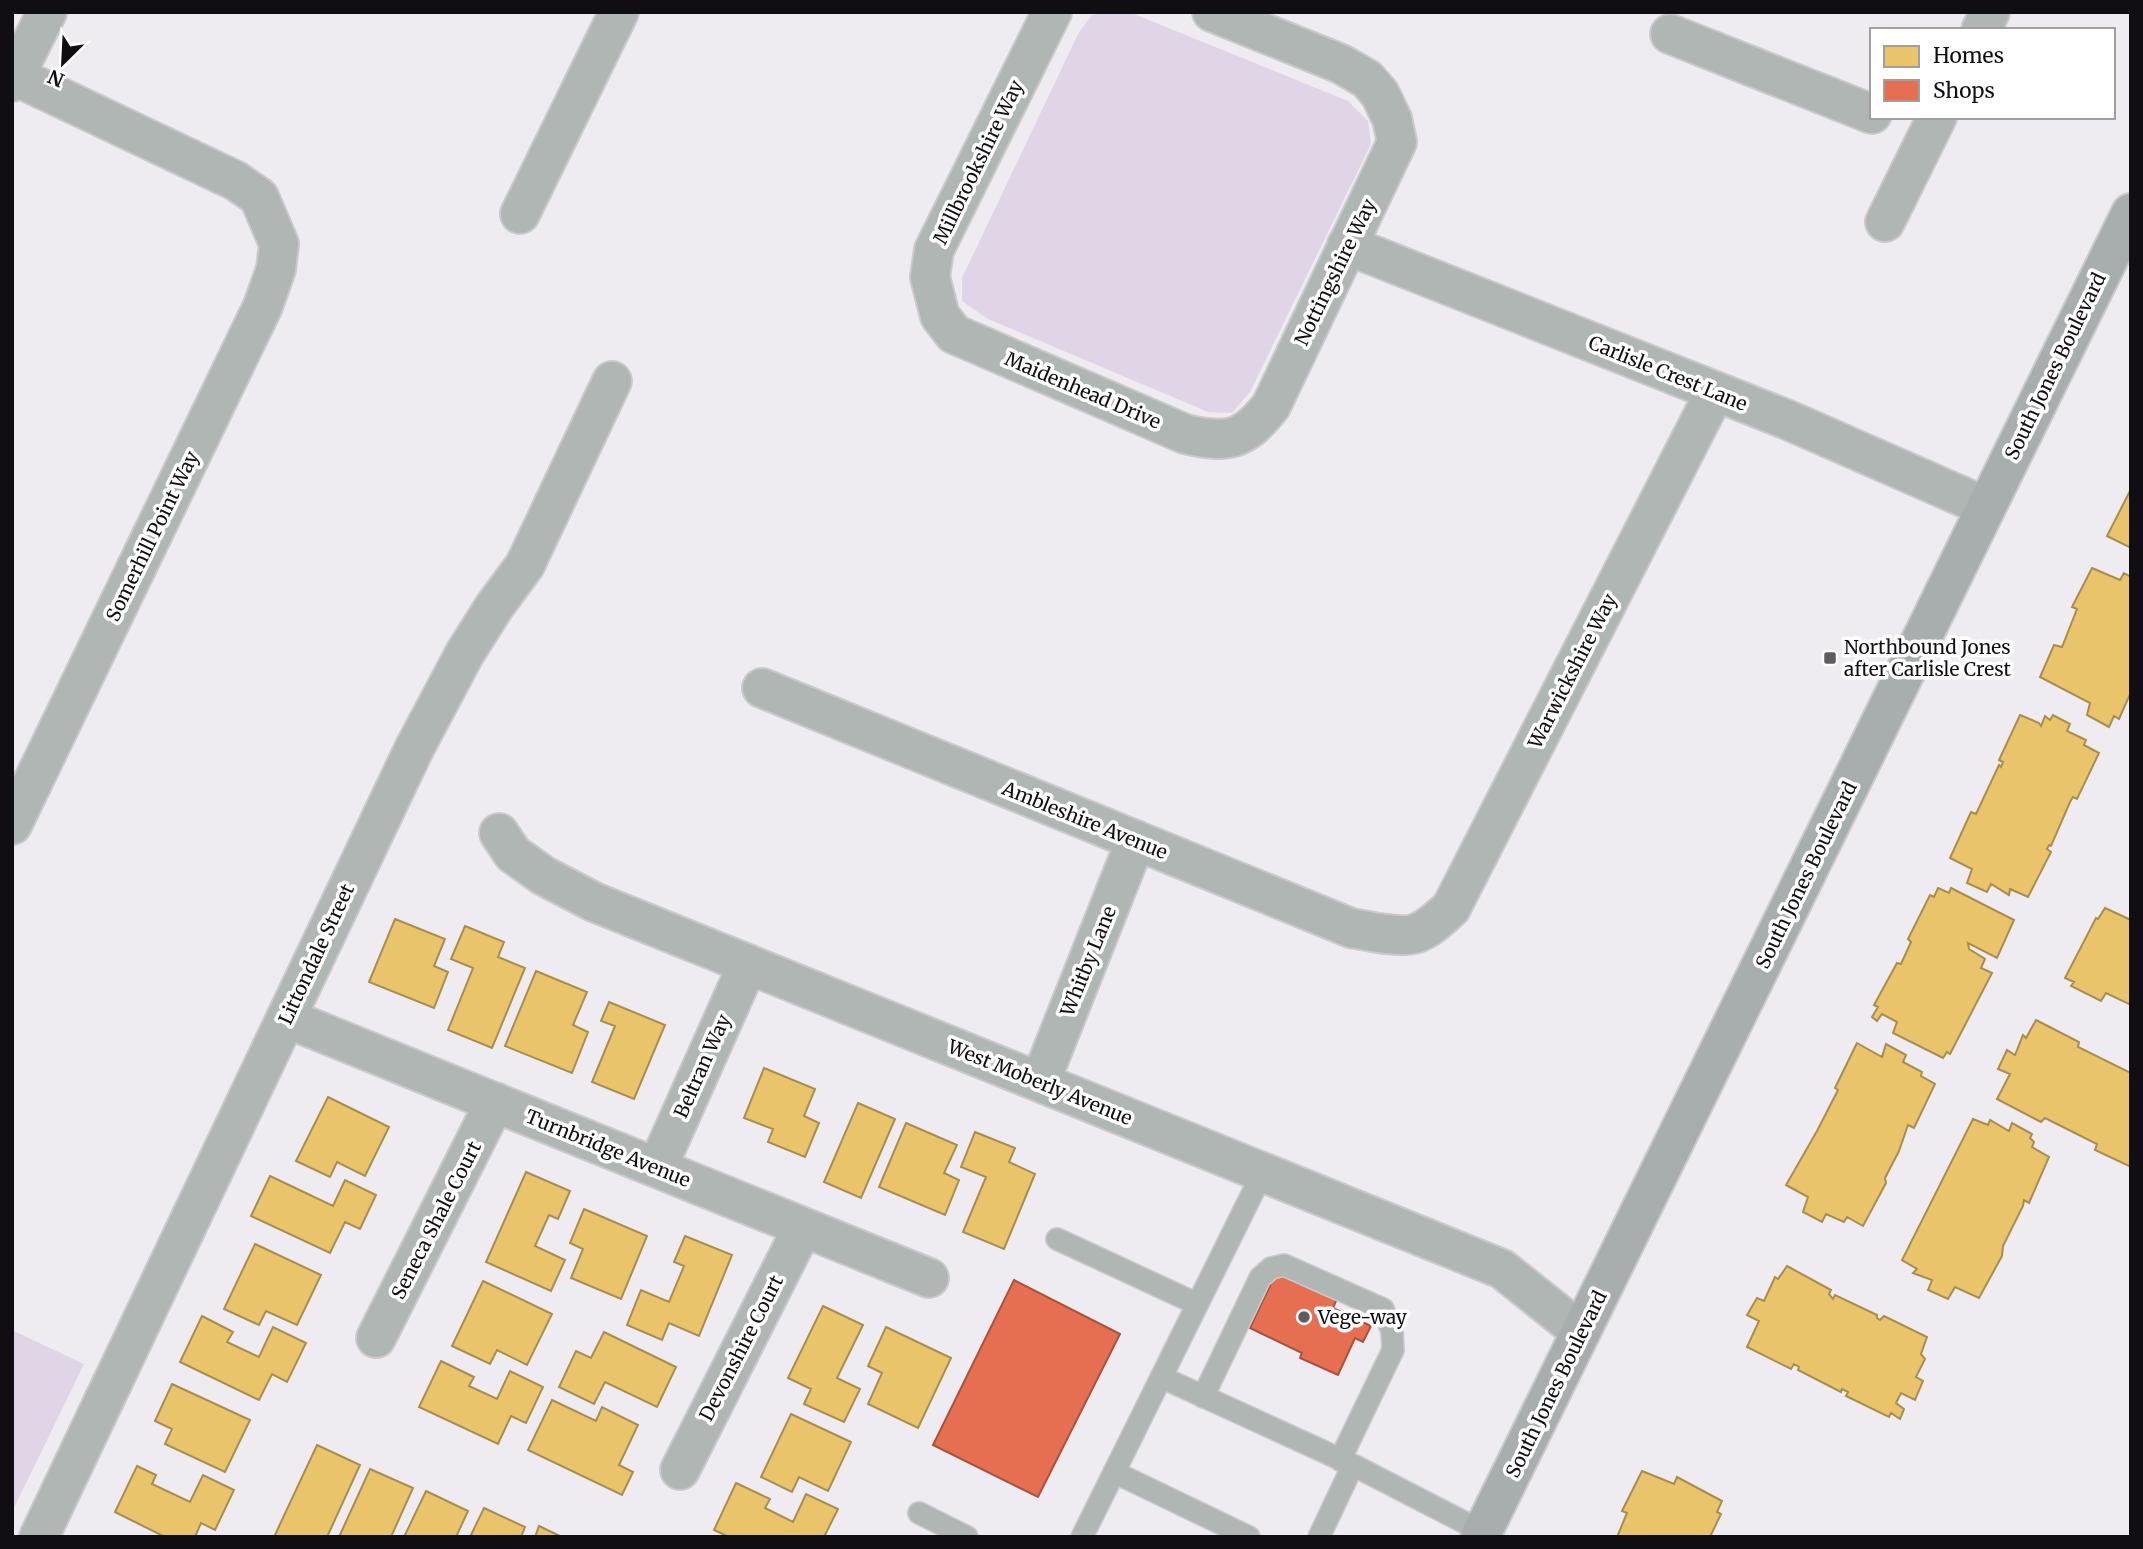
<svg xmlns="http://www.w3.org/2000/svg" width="2143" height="1549" font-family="Merriweather,serif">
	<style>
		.green { fill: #dfd5e7 }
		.homes { fill: #e9c46a; stroke: #a88d50; stroke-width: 2 }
		.shops { fill: #e76f51; stroke: #a6523e; stroke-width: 2 }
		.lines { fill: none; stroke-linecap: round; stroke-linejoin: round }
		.lane-casing { stroke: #cbc9cc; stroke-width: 24 }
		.street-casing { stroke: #cbc9cc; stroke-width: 42 }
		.primary-casing { stroke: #cbc9cc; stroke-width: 42 }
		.lane { stroke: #b0b6b4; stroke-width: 21 }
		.street { stroke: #b0b6b4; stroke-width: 38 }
		.primary { stroke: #a8aead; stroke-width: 38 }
		.poi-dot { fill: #5e5c60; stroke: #fff; stroke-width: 2.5 }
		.labels { text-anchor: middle; stroke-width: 7; stroke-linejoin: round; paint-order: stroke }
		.street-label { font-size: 19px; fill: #100e12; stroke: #fff }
		.poi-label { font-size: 19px; fill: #100e12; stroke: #fff; text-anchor: start }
	</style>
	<rect width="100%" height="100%" fill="#efecf1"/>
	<!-- green -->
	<path class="green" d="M1102,12H1129L1348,101L1368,121L1371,144L1250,392L1232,413L1208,412L988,319L962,301V278L1079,32L1092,15Z
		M12,1330L84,1364L12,1512Z"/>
	<!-- homes -->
	<path class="homes" d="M2131,489V548L2107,536Z
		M2092,568L2120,580L2124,573L2131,577V692L2119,719L2114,716L2109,727L2087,715L2090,703L2040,677L2054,645L2062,647L2077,609L2072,607Z
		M2020,715L2039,723L2041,726L2045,716L2050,720L2053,715L2070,724L2067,731L2086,740L2084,745L2099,753L2077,799L2073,797L2070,802L2051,846L2049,845L2047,849L2051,852L2028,897L2010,889L2009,895L1991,884L1987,892L1967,883L1972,869L1950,858L1971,812L1976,814L1999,765L2001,767L2003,762L1999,760Z
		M1938,888L1949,893L1951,888L2014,920L1997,958L1968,943L1969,949L1985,959L1981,968L1992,973L1950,1054L1947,1052L1943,1058L1893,1033L1897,1022L1882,1014L1877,1021L1872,1017L1878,1007L1874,1005L1897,963L1901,964L1911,942L1908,939L1930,895L1934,897Z
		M2105,908L2131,920V1005L2106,993L2101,1001L2071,986L2074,982L2065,978L2096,918L2098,919Z
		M395,919L445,939L434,966L448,972L434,1008L369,982Z
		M465,926L504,942L498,957L525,968L492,1048L448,1030L473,968L451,959Z
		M536,971L587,992L573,1025L588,1032L572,1073L505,1046Z
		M609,1002L665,1025L634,1099L592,1082L615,1026L601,1021Z
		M2036,1020L2079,1042L2078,1047L2131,1073V1167L2095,1150L2097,1144L2045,1118L2041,1122L1997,1099L2010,1074L1998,1069L2007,1050L2015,1055L2023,1035L2026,1038Z
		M1857,1043L1882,1057L1886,1044L1906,1055L1903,1062L1922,1072L1921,1076L1935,1084L1914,1128L1908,1125L1899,1151L1885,1178L1886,1183L1863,1226L1847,1217L1844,1222L1826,1214L1822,1222L1803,1212L1808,1197L1786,1185L1817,1131L1838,1090L1835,1088Z
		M764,1068L815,1089L804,1116L819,1123L805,1157L768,1142L773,1129L744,1118Z
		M328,1097L389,1127L365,1176L337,1162L330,1177L296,1161Z
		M858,1103L895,1119L861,1198L824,1182Z
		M1973,1119L1988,1125L1990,1120L2009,1131L2012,1123L2032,1134L2030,1138L2034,1142L2032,1147L2049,1157L2029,1203L2024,1200L2023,1206L2003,1246L2002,1256L1979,1298L1955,1287L1948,1299L1928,1290L1932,1280L1913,1273L1917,1269L1902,1260Z
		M906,1123L957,1145L944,1173L959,1180L945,1215L879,1187Z
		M975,1132L1015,1148L1009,1162L1035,1174L1004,1249L963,1232L986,1177L961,1167Z
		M526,1172L570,1191L558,1219L549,1215L535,1246L565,1260L551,1291L486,1262Z
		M270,1176L333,1206L345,1180L376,1195L360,1229L345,1222L330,1253L251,1216Z
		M584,1209L647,1236L621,1299L571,1278L583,1249L570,1243Z
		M685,1236L732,1255L699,1336L669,1323L662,1340L627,1325L641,1290L669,1302L684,1266L674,1262Z
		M255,1244L321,1275L297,1325L266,1311L259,1325L224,1309Z
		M1787,1266L1831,1290L1829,1294L1833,1299L1835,1295L1877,1315V1318L1880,1320L1884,1316L1927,1337L1921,1354L1925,1359L1916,1377L1923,1381L1915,1400L1901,1393L1896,1403L1904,1409L1900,1419L1891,1413L1889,1417L1846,1396L1848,1392L1842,1389L1841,1392L1798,1370L1799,1367L1794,1364L1791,1369L1747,1347L1759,1321L1747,1315L1757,1298L1764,1301L1775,1277L1778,1279Z
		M483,1281L552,1314L527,1365L497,1350L490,1364L452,1346Z
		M823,1306L863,1325L837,1378L860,1389L844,1422L804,1404L811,1389L788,1378Z
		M202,1316L233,1332L227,1342L259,1357L273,1327L306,1343L287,1382L272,1374L259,1400L180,1362Z
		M886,1327L951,1358L918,1428L868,1404L882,1373L868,1366Z
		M604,1332L676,1367L657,1407L605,1382L594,1404L559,1387L576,1351L591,1358Z
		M441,1361L474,1377L469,1386L497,1399L510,1371L543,1387L526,1423L511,1416L498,1444L419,1407Z
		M172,1384L250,1420L225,1472L165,1444L172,1429L155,1421Z
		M552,1400L596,1421L602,1407L638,1425L619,1465L633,1472L622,1495L528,1450Z
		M791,1414L851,1442L828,1491L799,1477L792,1492L761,1477Z
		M317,1445L360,1465L327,1537H274Z
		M137,1466L156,1475L152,1484L190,1502L203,1475L234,1490L215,1530L201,1523L195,1537H165L115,1512Z
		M370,1469L413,1488L391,1537H339Z
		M1642,1471L1674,1484L1677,1477L1722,1501L1717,1512L1721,1514L1710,1537H1617L1627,1513L1622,1511Z
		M736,1483L770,1499L765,1508L793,1522L806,1494L838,1509L824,1537H729L714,1530Z
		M426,1491L468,1511L456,1537H404Z
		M484,1508L525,1527L521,1537H470Z
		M539,1526L562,1537H535Z"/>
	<!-- shops -->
	<path class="shops" d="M1276,1273L1299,1284L1303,1277L1339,1294L1333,1308L1371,1326L1363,1342L1355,1338L1338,1375L1300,1358L1302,1353L1250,1328Z
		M1014,1280L1120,1334L1038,1497L933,1445Z"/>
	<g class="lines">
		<defs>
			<path id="lane" d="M1057,1239L1197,1304
				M1161,1377L1353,1465L1483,1532
				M1203,1397L1260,1278L1271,1268L1284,1265L1383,1309L1392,1331L1393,1350L1340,1460
				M1114,1472L1249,1537
				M919,1513L967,1537
				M1082,1537L1263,1172
				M1319,1537L1353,1465"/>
			<path id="street" d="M1052,12L934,250L930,277L940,316L954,334L1185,434C1228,444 1243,441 1271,406L1397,142L1392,119L1380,94L1367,79L1341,64L1212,12
				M1981,30L1990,12
				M1670,34L1872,114
				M12,82L47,12
				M520,214L619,12
				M1885,222L1937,117
				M1347,245L1788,420L1986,507
				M762,688L1351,928C1367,931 1398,938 1414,934C1428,930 1440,918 1451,908L1715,392
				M12,825L263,306L276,269L279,244L259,197L236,181L15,76
				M499,833L513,854L544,876L594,902L1502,1269L1581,1332
				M286,1018L929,1278
				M1040,1082L1136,840
				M657,1168L748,964
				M376,1338L495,1102
				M680,1470L803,1227
				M39,1537L414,749L465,653L494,607L525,565L612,381"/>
			<path id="primary" d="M1480,1537L2131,213"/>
		</defs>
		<!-- lane casing -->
		<use href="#lane" class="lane-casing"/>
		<!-- street casing -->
		<use href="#street" class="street-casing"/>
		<!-- primary casing -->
		<use href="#primary" class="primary-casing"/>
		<!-- lane -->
		<use href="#lane" class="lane"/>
		<!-- street -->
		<use href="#street" class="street"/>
		<!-- primary -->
		<use href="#primary" class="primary"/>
	</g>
	<!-- markers -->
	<g class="poi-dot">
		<rect x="1823" y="651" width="14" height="14" rx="3.5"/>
		<circle cx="1304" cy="1317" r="7"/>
	</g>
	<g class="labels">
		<!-- street labels -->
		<g class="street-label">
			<text transform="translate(978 162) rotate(-64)" y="7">Millbrookshire Way</text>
			<text transform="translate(1335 272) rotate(-64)" y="7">Nottingshire Way</text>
			<text transform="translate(2055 366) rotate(-64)" y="7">South Jones Boulevard</text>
			<text transform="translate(1668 373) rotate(22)" y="7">Carlisle Crest Lane</text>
			<text transform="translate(1083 390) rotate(23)" y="7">Maidenhead Drive</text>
			<text transform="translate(152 536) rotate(-64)" y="7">Somerhill Point Way</text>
			<text transform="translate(1572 671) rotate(-63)" y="7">Warwickshire Way</text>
			<text transform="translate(1085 820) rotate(22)" y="7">Ambleshire Avenue</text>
			<text transform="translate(1806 875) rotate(-64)" y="7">South Jones Boulevard</text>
			<text transform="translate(316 954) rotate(-65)" y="7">Littondale Street</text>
			<text transform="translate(1088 961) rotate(-68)" y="7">Whitby Lane</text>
			<text transform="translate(702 1066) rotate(-66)" y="7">Beltran Way</text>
			<text transform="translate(1040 1082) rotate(22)" y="7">West Moberly Avenue</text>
			<text transform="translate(608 1148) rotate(22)" y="7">Turnbridge Avenue</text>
			<text transform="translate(436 1220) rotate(-63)" y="7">Seneca Shale Court</text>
			<text transform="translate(741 1348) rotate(-63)" y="7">Devonshire Court</text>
			<text transform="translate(1556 1384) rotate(-64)" y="7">South Jones Boulevard</text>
		</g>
		<!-- poi labels -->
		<g class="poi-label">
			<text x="1844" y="654">Northbound Jones<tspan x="1844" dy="22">after Carlisle Crest</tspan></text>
			<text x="1318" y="1324">Vege-way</text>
		</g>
	</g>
	<!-- border -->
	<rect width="2143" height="1549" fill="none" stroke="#100e12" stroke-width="28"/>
	<!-- legend -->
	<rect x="1870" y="28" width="245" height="91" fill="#ffffff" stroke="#9f9fa0" stroke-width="2"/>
	<rect x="1884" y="46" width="35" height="21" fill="#e9c46a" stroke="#9f9fa0" stroke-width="2"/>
	<text x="1933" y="63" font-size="21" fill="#100e12">Homes</text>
	<rect x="1884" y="80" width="35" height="21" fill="#e76f51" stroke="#9f9fa0" stroke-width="2"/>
	<text x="1933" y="98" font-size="21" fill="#100e12">Shops</text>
	<!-- north arrow -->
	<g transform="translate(63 63) rotate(204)" stroke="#ffffff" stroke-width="5" paint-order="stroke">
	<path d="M0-5L12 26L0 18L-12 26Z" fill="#100e12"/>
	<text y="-10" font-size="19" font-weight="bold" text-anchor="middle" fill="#100e12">N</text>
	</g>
</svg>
